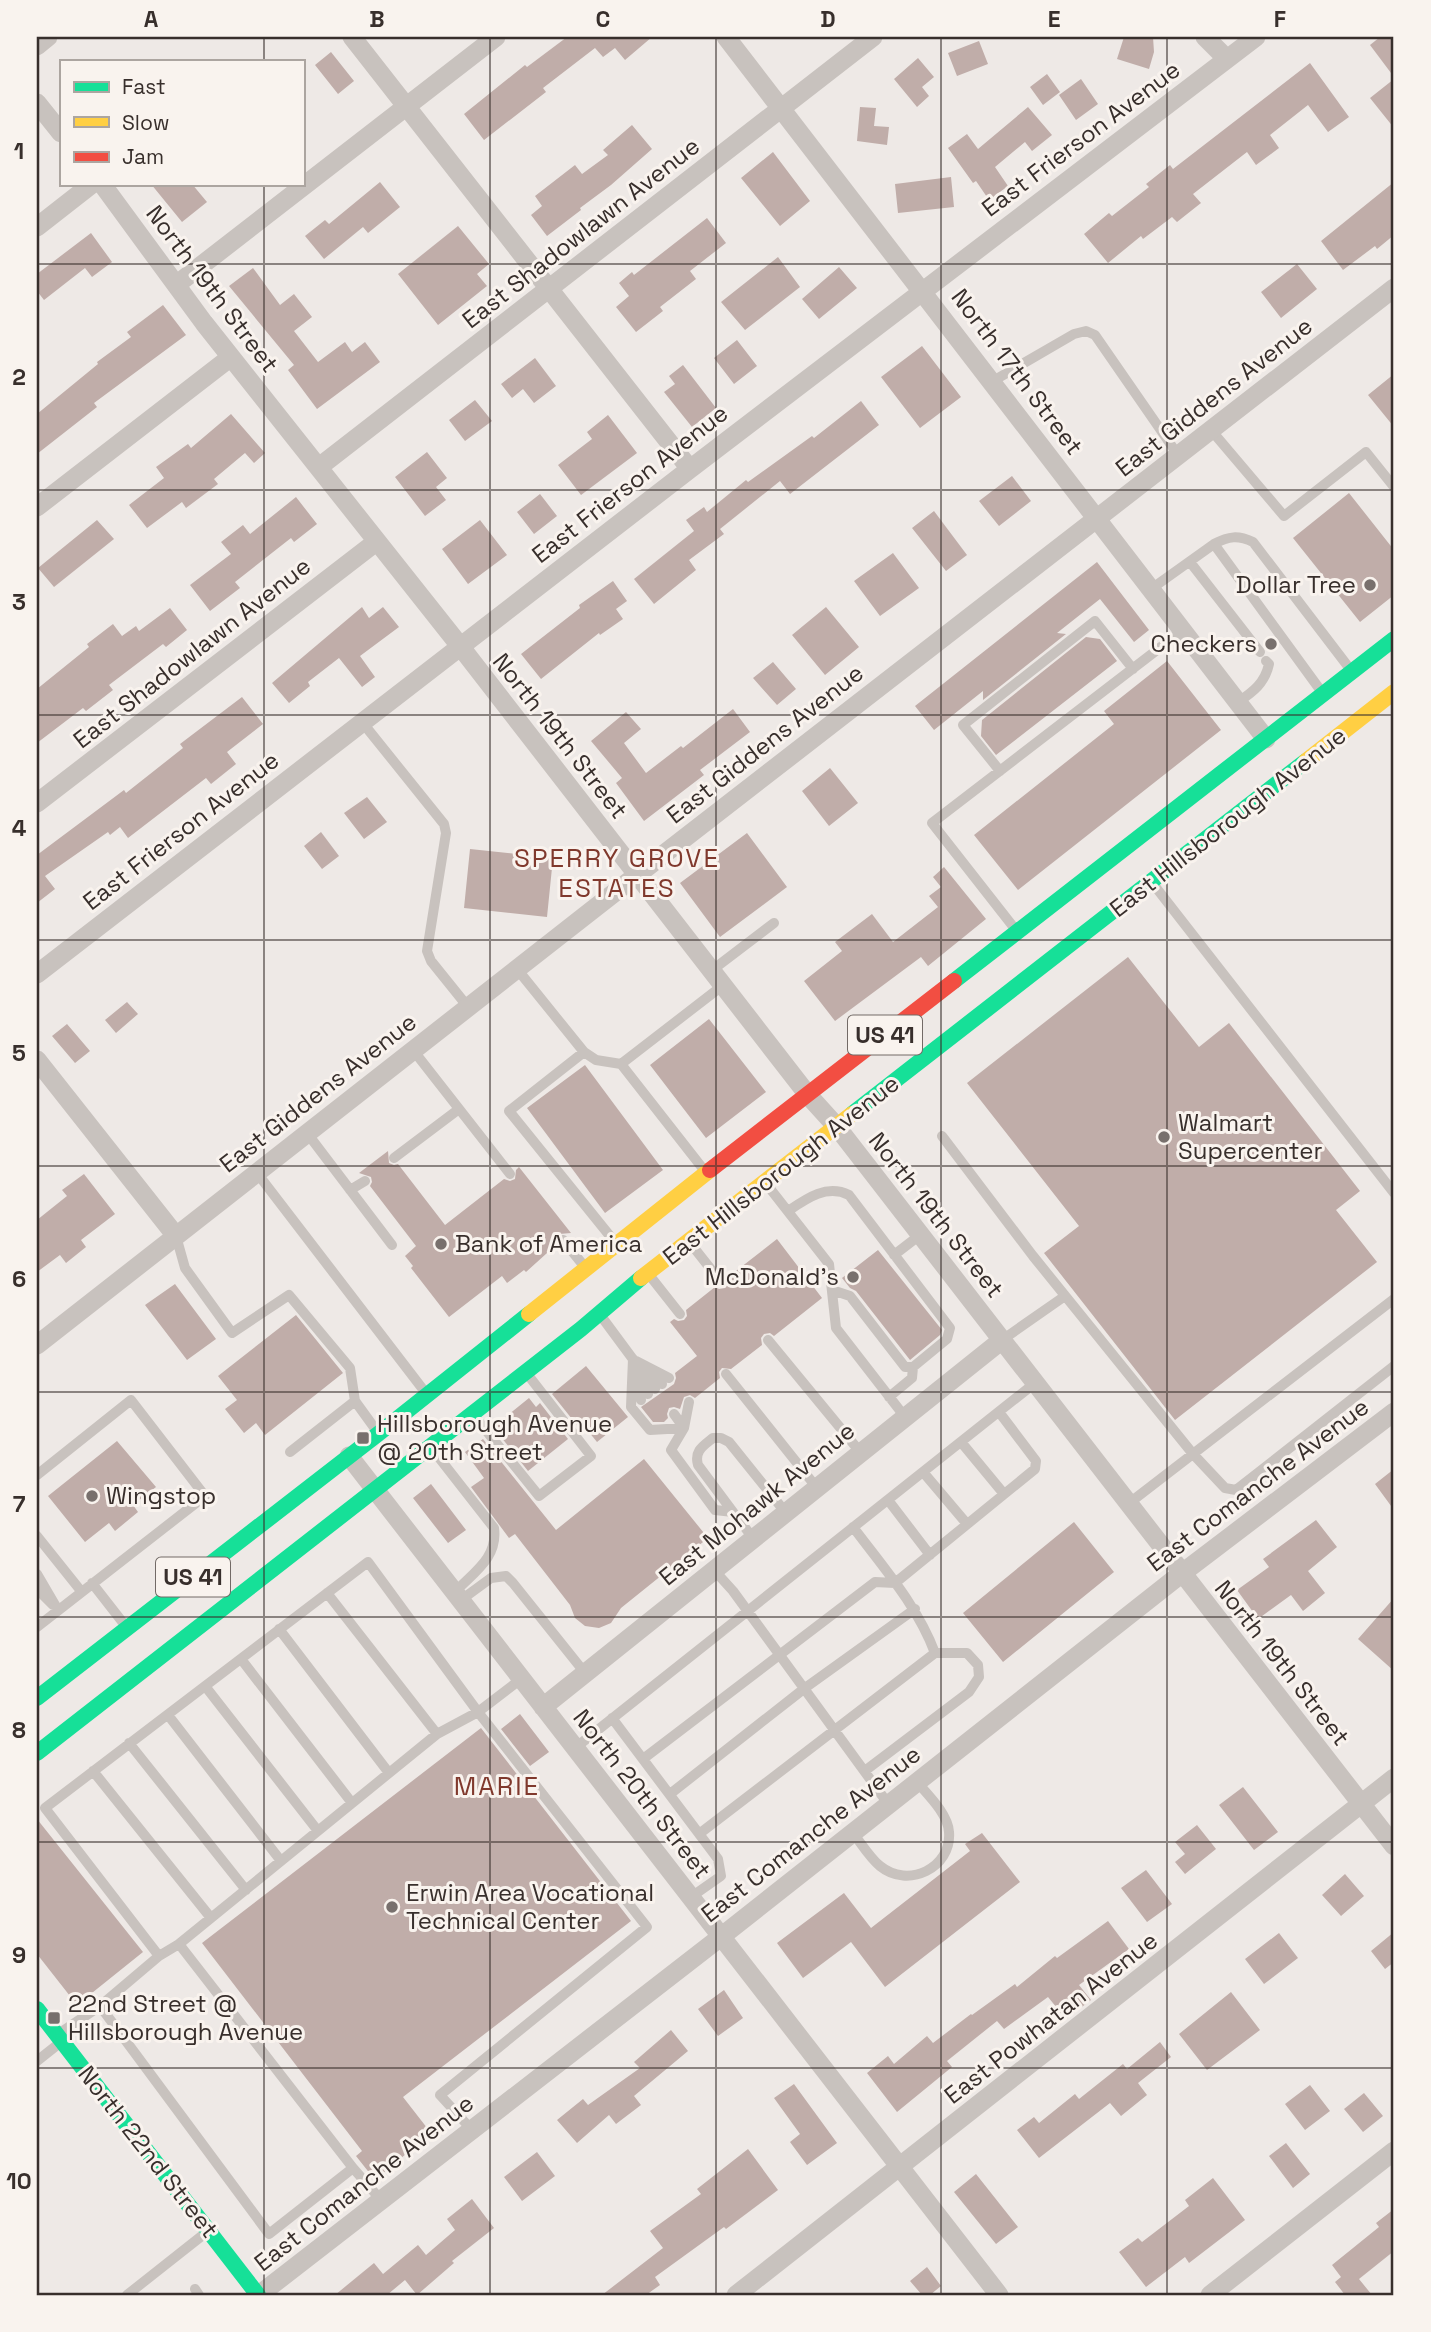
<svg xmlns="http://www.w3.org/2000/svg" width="1431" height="2332" font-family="'Space Grotesk',sans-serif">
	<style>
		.building { fill: #c0ada9 }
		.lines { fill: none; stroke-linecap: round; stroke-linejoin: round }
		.lane { stroke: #c8c2be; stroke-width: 10 }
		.street { stroke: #c8c2be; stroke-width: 19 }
		.fast { stroke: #16e098; stroke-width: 16 }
		.slow { stroke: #ffcf43; stroke-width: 16 }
		.jam { stroke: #f24e42; stroke-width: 16 }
		.grid { fill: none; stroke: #382f2c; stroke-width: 2; stroke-opacity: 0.55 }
		.poi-dot { fill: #78706d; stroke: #f9f3ee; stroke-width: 2.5 }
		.labels { text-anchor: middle; stroke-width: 6; stroke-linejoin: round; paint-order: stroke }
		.shield { fill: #f9f3ee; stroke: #726a66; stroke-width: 2 }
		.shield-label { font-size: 23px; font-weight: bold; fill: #382f2c }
		.street-label { font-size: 24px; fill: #382f2c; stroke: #f9f3ee }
		.poi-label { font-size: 24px; fill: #382f2c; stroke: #f9f3ee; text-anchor: start }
		.neighbourhood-label { font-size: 26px; letter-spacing: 2px; fill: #80392d; stroke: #f9f3ee }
		.neatline { fill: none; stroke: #382f2c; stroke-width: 2.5 }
		.grid-label { font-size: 23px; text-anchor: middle; font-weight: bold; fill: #382f2c }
	</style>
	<rect width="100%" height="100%" fill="#eee9e6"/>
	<!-- building -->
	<path class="building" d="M567,37H652L625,60L615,48L603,57L595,48L543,88L546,92L484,140L464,114L525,65L527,67Z
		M1124,37H1153L1154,52L1149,69L1117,59Z
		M1380,37H1394V77L1370,45Z
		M979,41L988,64L957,76L948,53Z
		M331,52L354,81L338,94L315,65Z
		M918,58L934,77L922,87L929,96L917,107L894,79Z
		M1310,63L1349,117L1328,132L1308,105L1270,135L1279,148L1256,165L1247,152L1193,194L1201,203L1177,222L1172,217L1143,239L1141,236L1108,263L1084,234L1109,213L1112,216L1149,187L1146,184L1170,165L1173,169Z
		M1047,74L1060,92L1043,105L1030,87Z
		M1081,79L1098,104L1076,120L1059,95Z
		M1394,79V128L1370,98Z
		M860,107L876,108L874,126L889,127L887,145L857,141Z
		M1028,107L1052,135L1032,151L1025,142L995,167L1008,186L989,200L976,181L973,183L948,148L967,134L978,149Z
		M632,125L652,149L611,185L580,208L581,210L547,236L531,215L542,206L535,196L575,165L582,174L608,155L603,150Z
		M773,152L810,201L780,226L741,178Z
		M951,177L954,207L898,213L895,184Z
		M380,182L400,207L368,233L363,227L324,259L305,236L325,220L329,224Z
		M1394,182V235L1377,249L1375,246L1343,270L1321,241Z
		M151,184H192L207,202L182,222Z
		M707,218L726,243L690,271L696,279L660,307L663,311L636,332L616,307L629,296L619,283L632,272L634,275Z
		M458,226L489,264L477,274L487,286L438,325L398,274Z
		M91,233L112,262L92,277L85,268L44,300L37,291V274Z
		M778,257L800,287L745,330L721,302Z
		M1297,264L1317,289L1281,318L1261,292Z
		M839,267L857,288L819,319L802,299Z
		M253,268L280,305L294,294L312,317L294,331L318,362L345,342L352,352L365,342L380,362L317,409L288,370L294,365L229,286Z
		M163,305L186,335L94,403L97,407L37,454V414L98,364L97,362L131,337L127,332Z
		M737,340L757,366L734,384L714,358Z
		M922,346L961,397L920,428L881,377Z
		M535,358L556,386L534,403L523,389L512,398L501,384Z
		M683,365L716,408L692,427L664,392L675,384L669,376Z
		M1394,374V427L1368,395Z
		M475,400L492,421L465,441L449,420Z
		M861,401L879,425L790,494L780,481L720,529L724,534L689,560L696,570L654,604L634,579L694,531L686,520L704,507L707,512L746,480L748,482L812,436L814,438Z
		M231,414L265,453L254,463L245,453L214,479L218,484L186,508L182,502L147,528L129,505L164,478L156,467L188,444L191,448Z
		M608,415L637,453L581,495L558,465L592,439L587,432Z
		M427,452L447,478L436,487L446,500L425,516L395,477Z
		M1012,476L1031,501L999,526L979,501Z
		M1349,493L1394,550V595L1360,622L1293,538Z
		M540,494L557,516L534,534L517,512Z
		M296,497L317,524L294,542L291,538L235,582L240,588L210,611L190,585L231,554L221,542L243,525L250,534Z
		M934,511L967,555L946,571L912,528Z
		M97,520L114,539L54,587L38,568Z
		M480,520L507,555L468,584L442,549Z
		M893,553L919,588L880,616L854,581Z
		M1097,562L1149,630L1134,642L1100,599L1057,633L1066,634L983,700V691L934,730L915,706Z
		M613,581L627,601L616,609L623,619L600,635L599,633L541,679L521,654L580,608L579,605Z
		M362,607L369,618L383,607L399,627L360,656L375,677L362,687L339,658L308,682L310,686L289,703L272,683Z
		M826,607L859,647L825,675L792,635Z
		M170,608L187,630L166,647L163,644L109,685L113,690L86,711L83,708L37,743V689L89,647L87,644L113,624L122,636L136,626L139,631Z
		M1086,637L1100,639L1117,661L996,755L981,736L982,720Z
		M1167,661L1221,730L1018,890L974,835L1114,724L1104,711Z
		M773,662L796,689L777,705L753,678Z
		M242,697L263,724L227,752L236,764L211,784L206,778L128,838L120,827L110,835L108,832L45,876L55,889L37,903V855L124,790L126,793L183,748L180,744Z
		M733,709L750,732L700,770L704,775L644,821L616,783L622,778L591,741L626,712L641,729L624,743L646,773L681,746L683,748Z
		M830,768L858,803L829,826L802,791Z
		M367,797L387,822L364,839L344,813Z
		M321,832L339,856L322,869L304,846Z
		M747,833L787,887L720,937L680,883Z
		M470,849L553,858L547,917L464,908Z
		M944,867L986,919L928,966L921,957L835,1021L804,981L842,951L835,942L872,914L893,942L938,907L929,896L941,887L933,877Z
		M1128,957L1199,1047L1229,1023L1360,1191L1336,1210L1377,1262L1175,1420L1044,1253L1079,1226L967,1083Z
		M127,1002L138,1014L116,1033L105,1020Z
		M709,1019L766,1092L706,1138L650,1065Z
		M67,1024L90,1051L75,1063L52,1036Z
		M585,1065L663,1170L605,1213L527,1108Z
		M388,1151L389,1163L394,1165L398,1164L445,1225L504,1179L510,1181L515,1179L516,1170L519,1167L571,1233L559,1234L556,1238L557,1244L526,1272L524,1270L507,1283L502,1276L449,1317L411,1268L413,1266L405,1256L416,1246L370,1186L372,1182L371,1177L359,1173Z
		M84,1174L115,1214L81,1240L86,1247L66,1263L60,1255L37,1272V1220L67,1196L62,1190Z
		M777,1239L822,1298L774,1336L770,1333L764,1334L761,1338L762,1345L731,1369L722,1368L719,1372L720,1378L695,1398L690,1395L684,1397L680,1409L674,1407L669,1408L667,1414L668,1418L664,1422H653L641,1407L674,1384L676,1378L675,1373L697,1356L670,1322L674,1319L678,1321L684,1320L687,1316L686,1310L715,1287L719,1289L725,1288L728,1284L727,1278Z
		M878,1250L942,1330L940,1335L910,1360L856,1291L850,1288L842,1278Z
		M175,1284L216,1339L187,1360L145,1305Z
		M296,1315L343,1373L265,1435L256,1423L244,1433L225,1409L237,1400L218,1376Z
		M586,1366L628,1417L597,1442L584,1426L580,1429L552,1394Z
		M529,1398L536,1407L540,1403L568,1439L528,1471L493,1427Z
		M483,1439L556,1530L644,1459L708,1538L621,1608L611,1623L599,1628L585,1626L575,1618L570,1605L515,1534L509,1538L471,1487L484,1478L465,1452Z
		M117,1441L156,1487L133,1505L138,1512L115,1531L109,1523L85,1542L48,1496Z
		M1394,1469V1510L1375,1484Z
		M431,1484L466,1530L448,1543L413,1498Z
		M1316,1520L1337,1547L1308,1571L1325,1593L1303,1611L1291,1595L1258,1619L1237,1590L1269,1567L1263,1559Z
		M1074,1522L1114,1572L1003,1662L963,1613Z
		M1394,1598V1671L1358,1639Z
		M520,1714L549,1752L530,1766L501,1729Z
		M481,1728L631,1921L403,2097L431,2133L375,2180L356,2156L362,2151L202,1943Z
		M1243,1787L1278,1832L1254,1850L1219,1805Z
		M37,1819L143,1952L77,2005L37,1954Z
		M1197,1825L1216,1849L1185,1874L1175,1862L1185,1854L1175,1842Z
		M982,1833L1020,1882L885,1987L851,1942L803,1978L777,1943L844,1893L871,1928L970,1851L965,1844Z
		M1146,1870L1172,1904L1147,1922L1121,1888Z
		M1345,1874L1364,1896L1341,1916L1322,1895Z
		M1108,1921L1129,1949L1079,1985L1091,2000L1066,2019L1048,1997L1004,2029L997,2021L947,2061L952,2067L897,2112L867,2073L888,2056L894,2064L927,2036L933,2043L971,2014L972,2015L1015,1984L1017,1987L1055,1956L1057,1958Z
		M1394,1932V1962L1385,1969L1371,1951Z
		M1279,1933L1298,1958L1264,1984L1245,1959Z
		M724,1990L743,2018L718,2036L698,2009Z
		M1231,1992L1260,2030L1207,2070L1179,2034Z
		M671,2030L688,2051L634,2096L641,2105L616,2124L609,2115L577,2143L557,2120L583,2099L588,2105L640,2068L634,2062Z
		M1160,2042L1171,2057L1138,2083L1147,2095L1121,2116L1110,2103L1039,2158L1017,2130L1034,2117L1039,2123L1075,2094L1079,2099L1123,2064L1127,2069Z
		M794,2084L837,2143L807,2165L790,2142L800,2134L774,2098Z
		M1310,2085L1330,2111L1305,2130L1285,2104Z
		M1364,2093L1383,2116L1363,2132L1344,2109Z
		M1286,2143L1310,2174L1293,2188L1269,2156Z
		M748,2149L778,2190L726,2229L724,2227L655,2277L660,2285L646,2295H602L663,2248L650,2231L701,2194L697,2189Z
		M537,2152L555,2176L522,2201L504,2177Z
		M976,2174L1018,2227L996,2244L954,2192Z
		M1213,2178L1245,2220L1189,2263L1185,2257L1146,2287L1119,2252L1138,2238L1142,2242L1189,2206L1185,2200Z
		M472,2199L494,2228L452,2261L454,2263L417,2295L405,2280L387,2295H335L374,2263L383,2274L418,2245L426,2255L455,2230L447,2219Z
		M1394,2209V2251L1359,2279L1372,2295H1345L1335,2282L1341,2277L1332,2265L1379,2227L1376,2223Z
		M927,2267L941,2286L930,2295H922L910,2281Z"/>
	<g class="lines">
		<!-- lane -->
		<path class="lane" d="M993,381L1074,334L1086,331L1095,335L1178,455
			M1211,430L1284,516L1366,452L1394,487
			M1214,544L1321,691
			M1190,562L1260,652
			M1151,589L1214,544C1229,536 1238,535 1253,542L1350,669
			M1238,702C1253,692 1265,683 1269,664L1266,661
			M362,722L444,824L446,833L427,951L431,961L468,1007
			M1000,771L963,725L1095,621L1133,669
			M1154,885L1394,1193
			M1015,929L932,823L1183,630
			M517,969L584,1052
			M711,971L774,923
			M413,1050L510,1174
			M621,1064L722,986
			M307,1133L392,1245
			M942,1136L1033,1256L1193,1454L1225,1488L1236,1490L1394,1366
			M394,1158L459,1109
			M257,1173L425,1392
			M768,1186L829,1264L836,1328L905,1417
			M350,1190L365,1181
			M788,1211C807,1198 827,1184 849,1195L950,1328L947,1339L913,1367H905L850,1296L832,1290
			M176,1236L185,1268L232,1333L289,1295L350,1368L355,1401L376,1430
			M563,1240L584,1266
			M614,1241L509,1111L584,1052L596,1060L621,1064L704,1170
			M691,1244L721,1282
			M894,1255L920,1235
			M650,1276L680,1314
			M601,1316L655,1389
			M768,1340L861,1453
			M1002,1340L1065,1296
			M633,1359L631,1407L650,1430L684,1428
			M636,1361L669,1378
			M646,1371L662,1384
			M726,1374L817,1488
			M640,1376L648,1394
			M636,1377L641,1400
			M889,1397L912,1378L913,1367
			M674,1414L684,1428L671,1450L715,1510L733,1512L753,1538
			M476,1418L539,1496L591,1456L528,1375
			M684,1428L689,1402
			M961,1442L1004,1494
			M433,1450L494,1528C498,1558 474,1572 455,1592
			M290,1452L355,1401
			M923,1472L967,1524
			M37,1475L131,1400L205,1496L37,1627
			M888,1500L930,1555
			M1128,1504L1394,1299
			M733,1512L698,1465C694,1451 703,1446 713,1438H721L729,1442L786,1513
			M853,1527C883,1567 917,1605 935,1653
			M37,1536L81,1591
			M714,1570L733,1591L889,1805
			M37,1574L58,1610
			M92,1583L124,1624
			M37,1589L53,1605
			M327,1593L437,1734
			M461,1600L491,1578L506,1576L513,1583L585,1673
			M279,1629L389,1773
			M241,1659L352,1803
			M205,1686L318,1831
			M168,1715L281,1861
			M612,1718L718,1859L721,1876L691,1897
			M129,1743L246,1890
			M575,1748L1035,1383
			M643,1759L875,1582L895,1583L1035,1469L1036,1461L999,1412
			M93,1771L211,1918
			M670,1794L805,1688L915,1609
			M853,1833C861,1843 870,1858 880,1866C908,1889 952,1868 949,1832C948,1814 928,1795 917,1782
			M699,1834L935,1653H967L978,1665L979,1677L969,1692L866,1770
			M179,1944L437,1734L478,1712L647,1927L440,2095L472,2130
			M100,2006L269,2234L353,2168L179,1944L159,1956
			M60,2033L100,2006L159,1956L45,1808L368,1562L478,1712L521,1679
			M37,2061L61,2042
			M353,2168L381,2200
			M195,2289L199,2295
			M127,2295L208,2231"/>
		<!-- street -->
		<path class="street" d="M352,37L690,469
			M726,37L1266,739
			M1205,37L1227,59
			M37,46L48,37
			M37,103L61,133
			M102,184L204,323L460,646L808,1095L837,1127L1394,1846
			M37,227L92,184
			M176,285L496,37
			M319,467L873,37
			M37,507L231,357
			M37,803L376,542
			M37,974L690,469L1256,37
			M37,1060L176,1236
			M37,1345L637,875L1394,288
			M349,1456L999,2295
			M543,1707L1002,1340
			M259,2295L722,1936L1181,1574L1394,1412
			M736,2295L1394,1778
			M1210,2295L1394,2151"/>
		<!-- fast -->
		<path class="fast" d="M954,981L1394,639
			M852,1114L1306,761
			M37,1698L378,1434L529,1314
			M37,1753L581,1329L641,1278
			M37,2009L258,2295"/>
		<!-- slow -->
		<path class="slow" d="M1306,761L1394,692
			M641,1278L852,1114
			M529,1314L710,1170"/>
		<!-- jam -->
		<path class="jam" d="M710,1170L954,981"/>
	</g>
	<!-- grid -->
	<path class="grid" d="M264,37V61M490,37V2295M716,37V2295M941,37V2295M1167,37V2295M264,184V2295M37,264H1394M37,490H1394M37,715H1394M37,940H1394M37,1166H1394M37,1392H1394M37,1617H1394M37,1842H1394M37,2068H1394"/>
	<!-- markers -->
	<g class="poi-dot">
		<circle cx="1370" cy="585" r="7"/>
		<circle cx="1271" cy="644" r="7"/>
		<circle cx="1164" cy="1137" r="7"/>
		<circle cx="441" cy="1244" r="7"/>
		<circle cx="853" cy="1277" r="7"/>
		<rect x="356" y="1431" width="14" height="14" rx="3.5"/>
		<circle cx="92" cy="1496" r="7"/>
		<circle cx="392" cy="1907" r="7"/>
		<rect x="47" y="2011" width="14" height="14" rx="3.5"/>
	</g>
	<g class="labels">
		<!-- shield labels -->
		<g class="shield">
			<rect x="848" y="1015.5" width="74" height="39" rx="5"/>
			<rect x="156" y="1557.5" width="74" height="39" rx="5"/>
		</g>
		<g class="shield-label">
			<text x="885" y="1043">US 41</text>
			<text x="193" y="1585">US 41</text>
		</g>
		<!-- street labels -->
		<g class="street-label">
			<text transform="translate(1081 139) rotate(-37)" y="8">East Frierson Avenue</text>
			<text transform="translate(581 233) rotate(-38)" y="8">East Shadowlawn Avenue</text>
			<text transform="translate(212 289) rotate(53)" y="8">North 19th Street</text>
			<text transform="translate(1017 372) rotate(53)" y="8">North 17th Street</text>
			<text transform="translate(1214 397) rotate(-38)" y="8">East Giddens Avenue</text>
			<text transform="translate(630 484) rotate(-38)" y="8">East Frierson Avenue</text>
			<text transform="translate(192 653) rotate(-38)" y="8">East Shadowlawn Avenue</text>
			<text transform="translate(560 736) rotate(52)" y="8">North 19th Street</text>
			<text transform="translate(765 744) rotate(-38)" y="8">East Giddens Avenue</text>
			<text transform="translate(1228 822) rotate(-38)" y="8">East Hillsborough Avenue</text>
			<text transform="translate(181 831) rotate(-38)" y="8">East Frierson Avenue</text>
			<text transform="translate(318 1093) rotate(-38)" y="8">East Giddens Avenue</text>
			<text transform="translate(781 1170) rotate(-38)" y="8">East Hillsborough Avenue</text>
			<text transform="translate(936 1215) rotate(52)" y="8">North 19th Street</text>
			<text transform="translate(1258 1485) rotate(-37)" y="8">East Comanche Avenue</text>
			<text transform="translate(757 1504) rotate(-39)" y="8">East Mohawk Avenue</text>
			<text transform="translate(1282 1663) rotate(52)" y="8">North 19th Street</text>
			<text transform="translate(642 1794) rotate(52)" y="8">North 20th Street</text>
			<text transform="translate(811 1834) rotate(-38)" y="8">East Comanche Avenue</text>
			<text transform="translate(1051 2018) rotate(-38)" y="8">East Powhatan Avenue</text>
			<text transform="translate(148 2152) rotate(52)" y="8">North 22nd Street</text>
			<text transform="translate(364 2183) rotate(-38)" y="8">East Comanche Avenue</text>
		</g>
		<!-- poi labels -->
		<g class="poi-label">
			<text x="1356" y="593" text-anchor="end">Dollar Tree</text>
			<text x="1257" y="652" text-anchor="end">Checkers</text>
			<text x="1178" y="1131">Walmart<tspan x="1178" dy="28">Supercenter</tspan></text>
			<text x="455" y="1252">Bank of America</text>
			<text x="839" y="1285" text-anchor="end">McDonald's</text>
			<text x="377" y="1432">Hillsborough Avenue<tspan x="377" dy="28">@ 20th Street</tspan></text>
			<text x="106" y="1504">Wingstop</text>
			<text x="406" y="1901">Erwin Area Vocational<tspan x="406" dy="28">Technical Center</tspan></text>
			<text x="68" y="2012">22nd Street @<tspan x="68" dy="28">Hillsborough Avenue</tspan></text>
		</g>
		<!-- neighbourhood labels -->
		<g class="neighbourhood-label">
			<text x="617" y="867">SPERRY GROVE<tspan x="617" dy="30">ESTATES</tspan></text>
			<text x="497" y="1795">MARIE</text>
		</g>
	</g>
	<!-- border -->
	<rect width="1431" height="2332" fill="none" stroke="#f9f3ee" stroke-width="77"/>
	<!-- legend -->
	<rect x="60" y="60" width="245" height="126" fill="#f9f3ee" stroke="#aca5a0" stroke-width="2"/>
	<rect x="74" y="82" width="35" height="10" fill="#16e098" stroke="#aca5a0" stroke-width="2"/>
	<text x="122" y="94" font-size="21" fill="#382f2c">Fast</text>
	<rect x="74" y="117" width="35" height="10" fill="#ffcf43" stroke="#aca5a0" stroke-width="2"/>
	<text x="122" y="130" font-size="21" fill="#382f2c">Slow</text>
	<rect x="74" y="152" width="35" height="10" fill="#f24e42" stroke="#aca5a0" stroke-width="2"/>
	<text x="122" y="164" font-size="21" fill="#382f2c">Jam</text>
	<rect x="38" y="38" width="1354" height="2256" class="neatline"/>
	<g class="grid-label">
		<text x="151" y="27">A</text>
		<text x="377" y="27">B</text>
		<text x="603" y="27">C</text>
		<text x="828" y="27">D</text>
		<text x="1054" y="27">E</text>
		<text x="1280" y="27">F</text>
		<text x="19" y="159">1</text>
		<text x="19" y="385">2</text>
		<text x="19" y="610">3</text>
		<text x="19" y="836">4</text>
		<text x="19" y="1061">5</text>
		<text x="19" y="1287">6</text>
		<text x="19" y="1512">7</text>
		<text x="19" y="1738">8</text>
		<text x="19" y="1963">9</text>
		<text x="19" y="2189">10</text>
	</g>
</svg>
